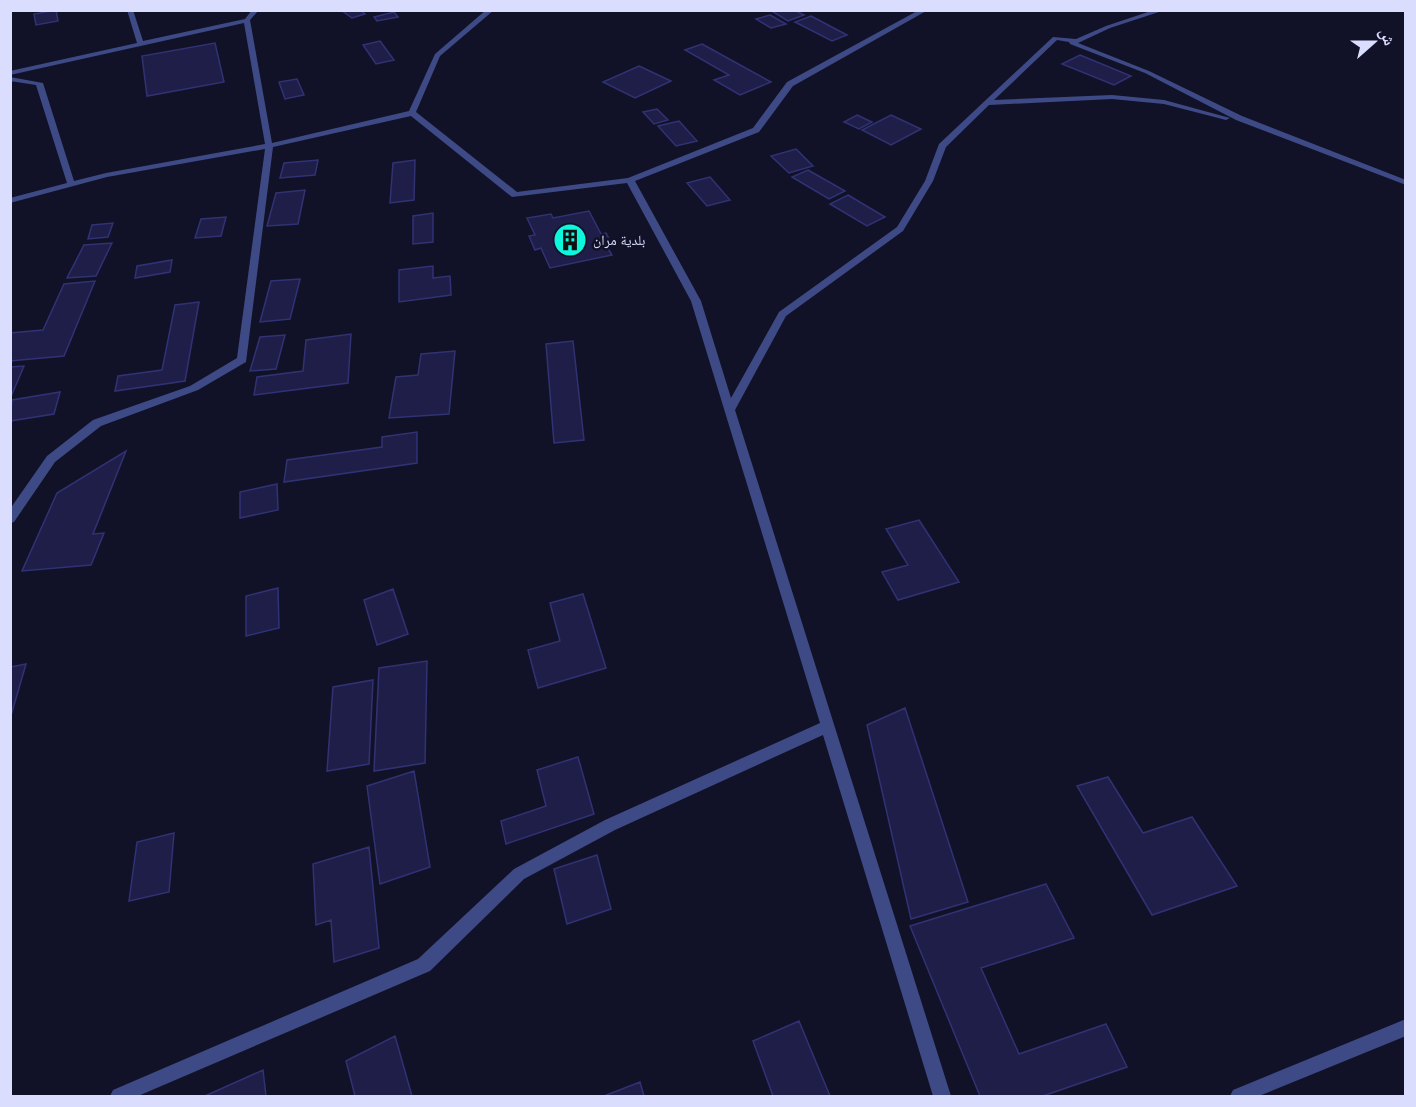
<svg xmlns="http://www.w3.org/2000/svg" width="1416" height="1107" font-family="Quicksand,'Noto Naskh Arabic',sans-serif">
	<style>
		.building { fill: #1e1e49; stroke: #313274; stroke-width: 1.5 }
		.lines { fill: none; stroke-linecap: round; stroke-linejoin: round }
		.minor { fill: #3e4a85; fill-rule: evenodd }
		.tertiary { fill: #3e4a85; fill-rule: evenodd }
		.labels { text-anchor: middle; stroke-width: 5; stroke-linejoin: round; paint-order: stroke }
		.far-poi-label { font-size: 14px; fill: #daddfe; stroke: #111228; text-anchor: start }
	</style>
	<rect width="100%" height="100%" fill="#111228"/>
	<!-- building -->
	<path class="building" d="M56,10L58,21L36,25L34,14Z
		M341,10H360L365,14L352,18Z
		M770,10H794L804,15L788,21Z
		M394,12L398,17L377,21L374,17Z
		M770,15L786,24L771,28L756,19Z
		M811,16L847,35L832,41L795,22Z
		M380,41L394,60L376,64L363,45Z
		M215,43L224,82L147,96L142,56Z
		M702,44L771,82L740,95L714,80L729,75L685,50Z
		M1080,55L1131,76L1114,85L1062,64Z
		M639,66L671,81L635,98L603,82Z
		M297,79L304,95L285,99L279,82Z
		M657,109L668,120L654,124L643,112Z
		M857,115L872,122L859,129L844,122Z
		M891,115L921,129L891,145L862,130Z
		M679,121L697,141L676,146L658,126Z
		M796,149L813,166L789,173L771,156Z
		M318,160L315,175L280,178L284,163Z
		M415,160L414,200L390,203L393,163Z
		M808,170L845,191L829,199L792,177Z
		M710,177L730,200L707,206L687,183Z
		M305,190L298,224L267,226L276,193Z
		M848,195L885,217L867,226L830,204Z
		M589,211L601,234L606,233L612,244L606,245L612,255L550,268L541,248L535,250L529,236L535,235L527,218L551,214L553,218Z
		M433,213V242L413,244V216Z
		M226,217L221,236L195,238L201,219Z
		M113,223L108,237L88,239L92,225Z
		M112,243L96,276L67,278L84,245Z
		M172,260L170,272L135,278L137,266Z
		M433,266V278L450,276L451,295L399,302V270Z
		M300,279L290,319L260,322L271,281Z
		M95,281L64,356L10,361V333L43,330L64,284Z
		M199,302L185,381L115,391L118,376L162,370L175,305Z
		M351,334L348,383L254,395L257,377L303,371L306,340Z
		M285,335L276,369L250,371L260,337Z
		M573,341L584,440L554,443L546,344Z
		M455,351L449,414L389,418L396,377L418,375L421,354Z
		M24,366L10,399V367Z
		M60,392L54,414L10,421L12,400Z
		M417,432V463L284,482L287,460L382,447V437Z
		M126,451L93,534L104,533L91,565L22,571L57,493Z
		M277,484L278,510L240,518V492Z
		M919,520L959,582L898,600L882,572L908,565L886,529Z
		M278,588L279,628L246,636V596Z
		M393,589L408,634L377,645L364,600Z
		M583,594L606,668L538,688L528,650L560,641L550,603Z
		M427,661L425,763L374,771L379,668Z
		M26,664L10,719V667Z
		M373,680L369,764L327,771L333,687Z
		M905,708L968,902L911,919L867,725Z
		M578,757L594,814L506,844L501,821L546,806L537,770Z
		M414,771L430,867L380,884L367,786Z
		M1108,777L1143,833L1192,817L1237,886L1152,915L1077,786Z
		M174,833L169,892L129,901L137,842Z
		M369,847L379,948L334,962L331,920L316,925L313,864Z
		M597,855L611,909L567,924L554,869Z
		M1046,884L1074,938L981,968L1019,1054L1106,1024L1127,1067L1043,1096H980L910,926Z
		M799,1021L830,1096H773L753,1041Z
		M395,1036L412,1096H355L346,1061Z
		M263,1070L266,1096H205Z
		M640,1082L644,1096H604Z"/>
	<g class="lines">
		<!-- minor -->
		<path class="minor" d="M127,10H133L143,41L245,19L252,10H259L250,20L272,143L409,111L435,54L486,10H494L440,56L416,112L517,192L628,178L753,128L787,82L919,10H928L793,86L759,132L635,181L701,301L731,398L779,312L897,227L925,181L939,144L1053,37L1076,39L1106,26L1154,10H1165L1110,28L1078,43L1149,71L1242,116L1406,180V185L1236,120L1145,73L1070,44L1069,42L1057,40L994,100L1112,95L1164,100L1230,118L1226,120L1164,104L1112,99L989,105L946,147L933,181L903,231L786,316L735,410L951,1096H933L823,735L615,830L524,879L430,971L138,1096H110L113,1090L418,959L514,869L605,820L820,723L691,301L627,183L512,197L411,116L273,147L246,362L198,390L101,426L55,462L14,522L10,523V509L47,456L93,420L190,386L237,358L265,149L107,177L10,203V198L67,183L36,85L10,81V77L43,83L74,181L106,173L265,144L244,23L10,75V71L137,43Z"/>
		<!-- tertiary -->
		<path class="tertiary" d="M1406,1019V1036L1259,1096H1230L1233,1090Z"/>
	</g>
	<!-- icons -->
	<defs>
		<symbol id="building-disc" viewBox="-11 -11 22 22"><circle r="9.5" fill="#0df7dc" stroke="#111228"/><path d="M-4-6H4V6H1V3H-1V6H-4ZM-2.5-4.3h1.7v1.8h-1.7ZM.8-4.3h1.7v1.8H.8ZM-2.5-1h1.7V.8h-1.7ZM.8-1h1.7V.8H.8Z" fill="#111"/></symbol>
	</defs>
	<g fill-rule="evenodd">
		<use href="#building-disc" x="551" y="221" width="38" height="38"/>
	</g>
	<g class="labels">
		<!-- far-poi labels -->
		<g class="far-poi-label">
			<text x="593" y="245">بلدية مران</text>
		</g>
	</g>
	<!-- border -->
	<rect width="1416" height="1107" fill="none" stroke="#daddfe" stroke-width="24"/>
	<!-- north arrow -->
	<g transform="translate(1374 42) rotate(69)" stroke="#111228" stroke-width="4.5" paint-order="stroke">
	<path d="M0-4.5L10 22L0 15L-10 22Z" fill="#daddfe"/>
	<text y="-9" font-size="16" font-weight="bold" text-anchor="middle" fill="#daddfe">ش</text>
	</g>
</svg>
